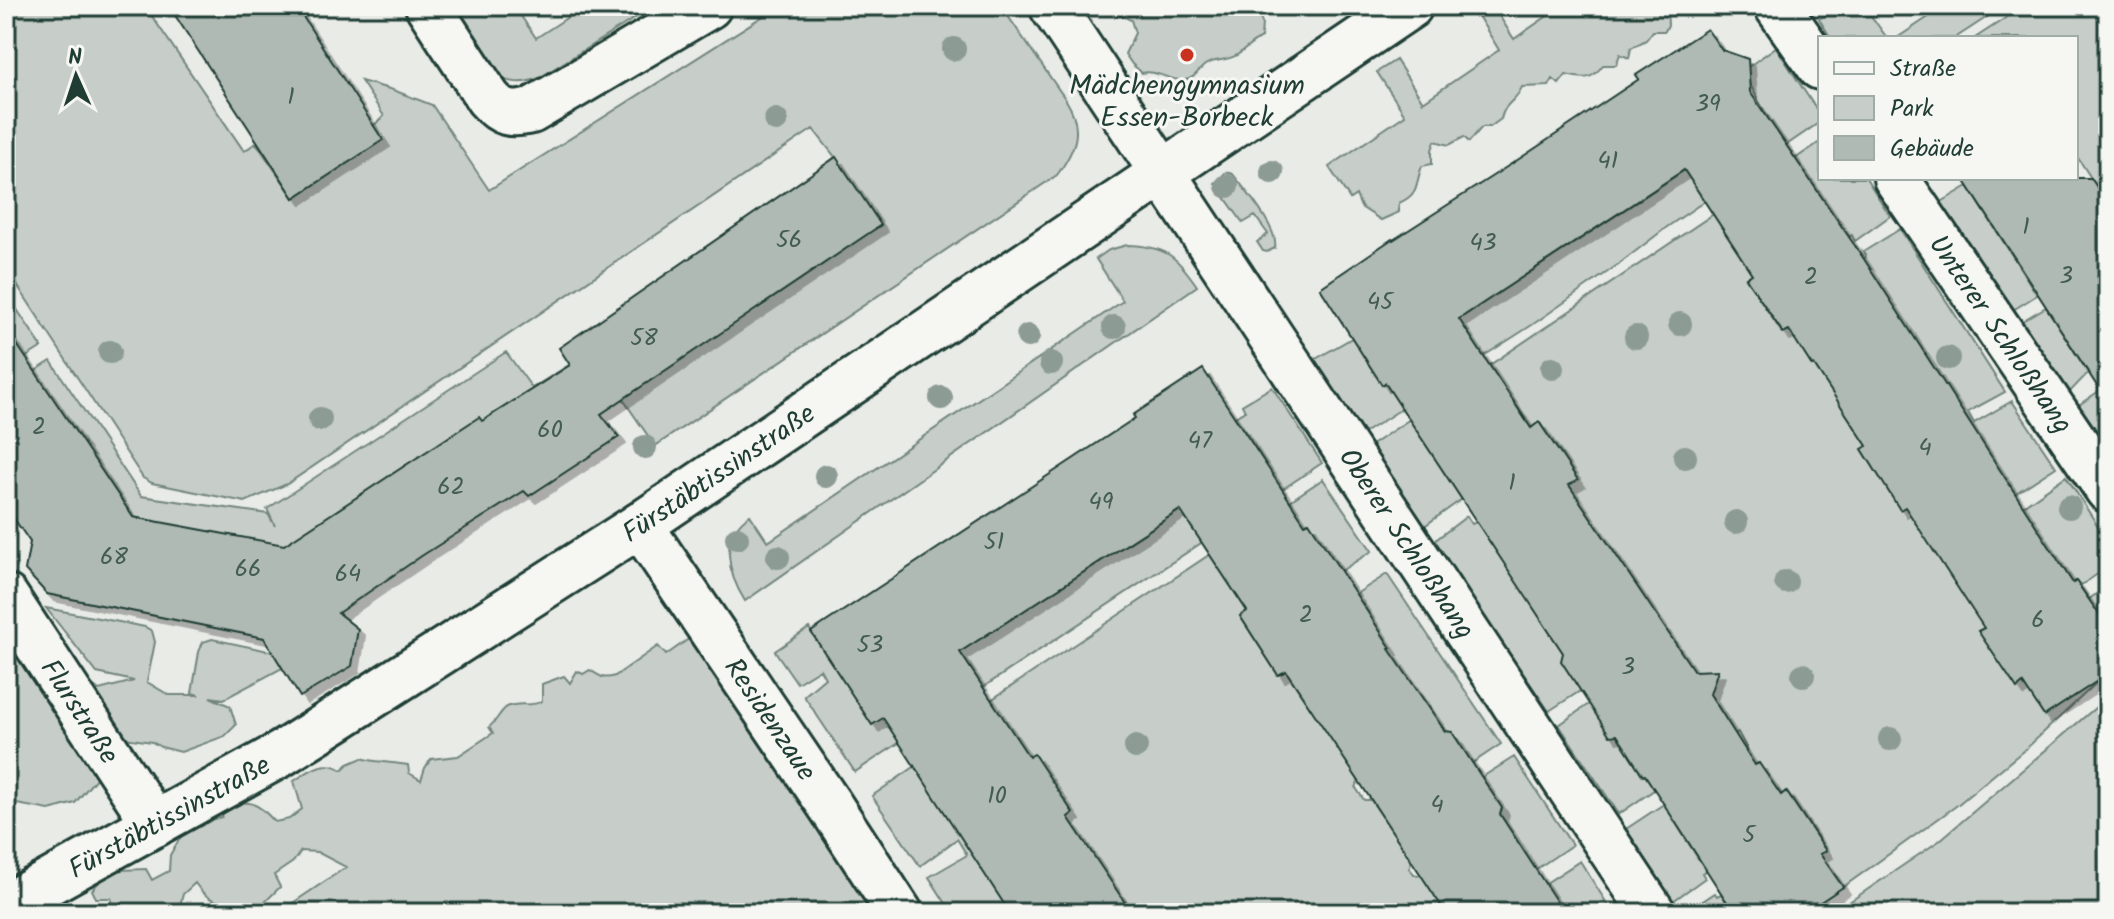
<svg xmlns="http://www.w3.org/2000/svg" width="2114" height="919" font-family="Kalam,sans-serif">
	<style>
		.green { fill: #c7cec9; stroke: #73867e; stroke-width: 2 }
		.building { fill: #b0bab5; stroke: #1f3d34; stroke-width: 2; filter: url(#shadow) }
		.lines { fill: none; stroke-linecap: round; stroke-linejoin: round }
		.minor-casing { stroke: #1f3d34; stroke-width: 50 }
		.minor { stroke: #f6f6f2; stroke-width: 44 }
		.tree { fill: #8d9b95 }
		.poi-dot { fill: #c8321e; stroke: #f6f6f2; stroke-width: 3 }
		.labels { text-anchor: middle; stroke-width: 6; stroke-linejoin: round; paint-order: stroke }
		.number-label { font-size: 24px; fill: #435c54 }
		.poi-label { font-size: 28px; fill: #1f3d34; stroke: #f6f6f2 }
		.street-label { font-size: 28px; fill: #1f3d34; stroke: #f6f6f2 }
	</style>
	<defs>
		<filter id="shadow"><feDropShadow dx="7" dy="7" stdDeviation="0" flood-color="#0004"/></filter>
	</defs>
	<rect width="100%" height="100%" fill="#e9ebe7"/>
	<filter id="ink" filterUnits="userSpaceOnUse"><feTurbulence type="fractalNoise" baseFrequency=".0125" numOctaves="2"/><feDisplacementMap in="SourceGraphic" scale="16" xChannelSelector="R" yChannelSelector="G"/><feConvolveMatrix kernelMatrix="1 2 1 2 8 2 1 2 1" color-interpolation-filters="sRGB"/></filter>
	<g filter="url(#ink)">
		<!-- green -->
		<path class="green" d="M6,6H145L244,151L256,143L294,198L384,116L361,81L393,90L432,105L489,190L779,6H1001L1066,100C1084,129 1076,149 1057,175L655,446L614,386L273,567L141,555L6,449V293L42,347L17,363L27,376L51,361L141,496L268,514L275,526L267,509L506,352L532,388L673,300L835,157L813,129L287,484L245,502L152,483L143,478L6,268Z
			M450,6H514L536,38L585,6H654L539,78C525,84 508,84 495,75Z
			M1118,6H1263L1259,14L1262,23L1261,38C1251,43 1243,52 1235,56C1226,61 1213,59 1205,65C1198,70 1195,79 1185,80C1170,82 1156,69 1142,73L1132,64L1125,54L1135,33L1131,20L1119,14Z
			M1482,6H1493L1514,39L1562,6H1671L1667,9L1668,25L1665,31H1653L1646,40L1631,48L1629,58L1620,54L1616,65H1603C1591,81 1585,79 1566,75L1559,84L1553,79L1549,86L1522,87C1516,102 1505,101 1501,119L1490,127H1482L1469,142L1464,137L1449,145L1435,141L1432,150V164L1422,166C1415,184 1420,194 1399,203V212L1381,220L1361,207L1356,195L1350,199L1329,167L1405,115L1377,72L1396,60L1423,102L1499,50L1475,11Z
			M1842,6H1864L1887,38H1831L1819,19Z
			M1945,6H2004L1955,38H1897Z
			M2024,6H2108V204L2076,155V38H1975Z
			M1776,47L1820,115V122L1667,227L1619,264L1532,325L1364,433L1314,360L1352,338L1447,327L1697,162L1771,124L1746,77L1748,67Z
			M1820,142V178H1866L1890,216L1855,241L1852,235L1849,237L1813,185L1752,274L1746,278L1782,333L1789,330L1813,366L1897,312L1863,259L1866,257L1863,252L1900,229L2005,392L1968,412L1974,423L2012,401L2056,467L1939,543L1997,524L2066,476L2108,542V567L2080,586L2089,599L2108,586V672L2029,746L1956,806L1843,887L1820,854L1826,850L1787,792L1781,795L1758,763L1672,817L1706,871L1702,873L1705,878L1673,901L1626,829L1747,749L1738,732L1619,814L1559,725L1593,701L1585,688L1549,711L1433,542L1467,516L1472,524L1569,485L1577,479L1540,423L1531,428L1507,391L1426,444L1462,499L1423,527L1370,446Z
			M1226,172L1233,174C1245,190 1279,229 1275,248L1267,252L1263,251L1257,242L1268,234L1255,216L1243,223L1215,183Z
			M1968,186L2037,295L2010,312L1938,204Z
			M1127,245C1165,246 1176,255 1197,286L745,601C728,574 718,536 750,515L768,542L1123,301L1096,259L1109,250Z
			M2046,307L2088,373L2066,396L2017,324Z
			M2108,385V459L2073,409Z
			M1272,387L1322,463L855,772L804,696L825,678L820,669L797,683L775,651L809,628L872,725L936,667L1190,504L1265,463L1235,417L1245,411L1242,405Z
			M1323,479L1372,551L1341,571L1308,522L1225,577L1247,611L1240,616L1278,675L1286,671L1307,703L1391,648L1356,594L1387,574L1501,744L1468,766L1359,780L1356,788L1364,800H1371L1412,860L1409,868L1414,874L1422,876L1476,781L1514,757L1572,845L1471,913H952L929,877L967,855L957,839L920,866L872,796L930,756L940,734Z
			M6,568L22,588L33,614L61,638L66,664L99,690L134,681L97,673L46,608L145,627L152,631L155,642L147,682L169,695H199L192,693L199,652L203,642L212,639L301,658L224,699L210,697L230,706L236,725L225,736L181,752L161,747L152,742L125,738L98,776L75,803L49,810L6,802Z
			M707,626L900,913H278L346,867L317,852L301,851L293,862L274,875L280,887L260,907L246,913C224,898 213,909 195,883L183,894L178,913H113L111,898H96L92,890L106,874L120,870L146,869L152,880L169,871L170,855L187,826L222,817L224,808C249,798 257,802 275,822L289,819L302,809L294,781C309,771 325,758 342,770L348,764L362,758C377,763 392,762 408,765L409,773L421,780L425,768L431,759L458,756L493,733L489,727C497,721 501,710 507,707C519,701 531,708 542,701V684L564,676L570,683L577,671L583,674L590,670C600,676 603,680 615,676L658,646L666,655Z
			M2108,697V913H1833L1939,841Z
			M1580,861L1613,913H1500Z
			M1715,893L1717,896L1721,894L1734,913H1685Z"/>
		<!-- building -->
		<path class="building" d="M169,6H296L383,140L294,198Z
			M1707,29L1722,50L1748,59L1750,92L1864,259L2073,583L2076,581L2108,627V674L2044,716L2023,684L2017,689L1978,631L1984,628L1905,507L1900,510L1862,449L1867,446L1814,365L1812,366L1789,330L1783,333L1746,278L1752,274L1684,170L1459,319L1531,428L1539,422L1578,480L1569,485L1694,671L1718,670L1710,694L1755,765L1759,763L1781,795L1786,791L1826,851L1820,854L1843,887L1804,913H1734L1645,775L1643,776L1617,735L1610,736L1561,661L1563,653L1385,383L1382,385L1320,288L1392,239L1393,240L1519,159L1639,79L1636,75Z
			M836,157L881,225L601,414L619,437L529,496L524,491L423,555L338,613L358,629L352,666L300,697L264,638L47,594L25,570L30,542L6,507V328L133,517L284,545L479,417L482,421L570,365L559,348Z
			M1963,178H2091L2108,204V403Z
			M1203,369L1305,524L1309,522L1391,648L1389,649L1445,731L1452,732L1502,808L1500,814L1564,913H1446L1286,671L1278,675L1240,616L1247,611L1180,510L960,652L1029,757L1034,754L1073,813L1068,817L1132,913H1010L883,718L872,725L811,632L1135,418L1133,415Z"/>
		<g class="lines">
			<defs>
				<g id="minor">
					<path d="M428,6L488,98C502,114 511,116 531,111L709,6"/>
					<path id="s1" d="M1052,6L1653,913"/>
					<path d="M1777,6L1820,67"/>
					<path id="s2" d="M1896,178L2108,490"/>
					<path id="s3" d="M640,525L831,807L900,913"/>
					<path id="s4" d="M6,597L155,824"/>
					<path id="s5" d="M6,906L281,754L338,718L640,525L1410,6"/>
				</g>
			</defs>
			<!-- minor casing -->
			<use href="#minor" class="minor-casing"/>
			<!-- minor -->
			<use href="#minor" class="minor"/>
		</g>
		<!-- trees -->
		<g class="tree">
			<circle cx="954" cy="49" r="12"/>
			<circle cx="776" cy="120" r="12"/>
			<circle cx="1272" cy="172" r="12"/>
			<circle cx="1227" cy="186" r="12"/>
			<circle cx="1680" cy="324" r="12"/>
			<circle cx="1114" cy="327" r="12"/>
			<circle cx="1028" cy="336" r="12"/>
			<circle cx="1636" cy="337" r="12"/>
			<circle cx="110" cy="352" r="12"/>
			<circle cx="1948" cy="358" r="12"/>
			<circle cx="1051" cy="363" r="12"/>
			<circle cx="1552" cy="368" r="12"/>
			<circle cx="941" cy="398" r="12"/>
			<circle cx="320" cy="419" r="12"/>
			<circle cx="645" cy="447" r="12"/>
			<circle cx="1685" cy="457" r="12"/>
			<circle cx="826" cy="476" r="12"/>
			<circle cx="2069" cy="507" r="12"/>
			<circle cx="1736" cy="522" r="12"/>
			<circle cx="737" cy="538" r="12"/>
			<circle cx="778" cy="557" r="12"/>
			<circle cx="1786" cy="582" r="12"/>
			<circle cx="1803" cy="675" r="12"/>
			<circle cx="1890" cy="739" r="12"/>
			<circle cx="1136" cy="747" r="12"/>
		</g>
	</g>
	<!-- markers -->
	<circle class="poi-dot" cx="1187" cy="55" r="8"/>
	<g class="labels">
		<!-- number labels -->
		<g class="number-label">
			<text x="291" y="104">1</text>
			<text x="1708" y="111">39</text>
			<text x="1608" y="168">41</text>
			<text x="2026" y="234">1</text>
			<text x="789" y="247">56</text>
			<text x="1483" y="250">43</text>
			<text x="2066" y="283">3</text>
			<text x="1811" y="284">2</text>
			<text x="1380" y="309">45</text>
			<text x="644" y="345">58</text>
			<text x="39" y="434">2</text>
			<text x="550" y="437">60</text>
			<text x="1200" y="448">47</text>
			<text x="1925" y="455">4</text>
			<text x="1512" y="490">1</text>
			<text x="451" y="494">62</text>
			<text x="1101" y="509">49</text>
			<text x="994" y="549">51</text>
			<text x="114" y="564">68</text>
			<text x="248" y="576">66</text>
			<text x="348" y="581">64</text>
			<text x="1306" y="622">2</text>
			<text x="2038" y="627">6</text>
			<text x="870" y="652">53</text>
			<text x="1628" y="674">3</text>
			<text x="997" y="803">10</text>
			<text x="1437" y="812">4</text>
			<text x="1749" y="842">5</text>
		</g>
		<!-- poi labels -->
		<g class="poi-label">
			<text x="1187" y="94">Mädchengymnasium<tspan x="1187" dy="32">Essen-Borbeck</tspan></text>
		</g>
		<!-- street labels -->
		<g class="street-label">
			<text dy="10" stroke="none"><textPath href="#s2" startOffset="188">Unterer Schloßhang</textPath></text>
			<text dy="10" stroke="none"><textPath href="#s5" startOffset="834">Fürstäbtissinstraße</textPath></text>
			<text dy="10" stroke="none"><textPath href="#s1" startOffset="644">Oberer Schloßhang</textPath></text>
			<text dy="10" stroke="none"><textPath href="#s4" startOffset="136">Flurstraße</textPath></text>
			<text dy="10" stroke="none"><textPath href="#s3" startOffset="234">Residenzaue</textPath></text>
			<text dy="10" stroke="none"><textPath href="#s5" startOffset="186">Fürstäbtissinstraße</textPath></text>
		</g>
	</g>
	<!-- margin -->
	<rect width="2114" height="919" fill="none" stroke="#f6f6f2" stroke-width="32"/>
	<rect x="16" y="16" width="2082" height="887" fill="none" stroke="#1f3d34" stroke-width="3" filter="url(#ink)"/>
	<!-- legend -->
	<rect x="1818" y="36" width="260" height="144" fill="#f6f6f2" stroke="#a0aca6" stroke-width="2"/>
	<rect x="1834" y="62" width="40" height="12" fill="#f6f6f2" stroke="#a0aca6" stroke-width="2"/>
	<text x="1890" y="76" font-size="24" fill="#1f3d34">Straße</text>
	<rect x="1834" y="96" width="40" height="24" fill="#c7cec9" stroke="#a0aca6" stroke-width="2"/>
	<text x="1890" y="116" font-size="24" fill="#1f3d34">Park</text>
	<rect x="1834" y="136" width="40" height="24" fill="#b0bab5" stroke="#a0aca6" stroke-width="2"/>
	<text x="1890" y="156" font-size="24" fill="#1f3d34">Gebäude</text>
	<!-- north arrow -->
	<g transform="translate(76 76) rotate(357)" stroke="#f6f6f2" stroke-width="6" paint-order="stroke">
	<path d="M0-6L14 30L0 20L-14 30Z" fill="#1f3d34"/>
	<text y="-12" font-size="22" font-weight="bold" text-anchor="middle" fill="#1f3d34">N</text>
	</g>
</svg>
